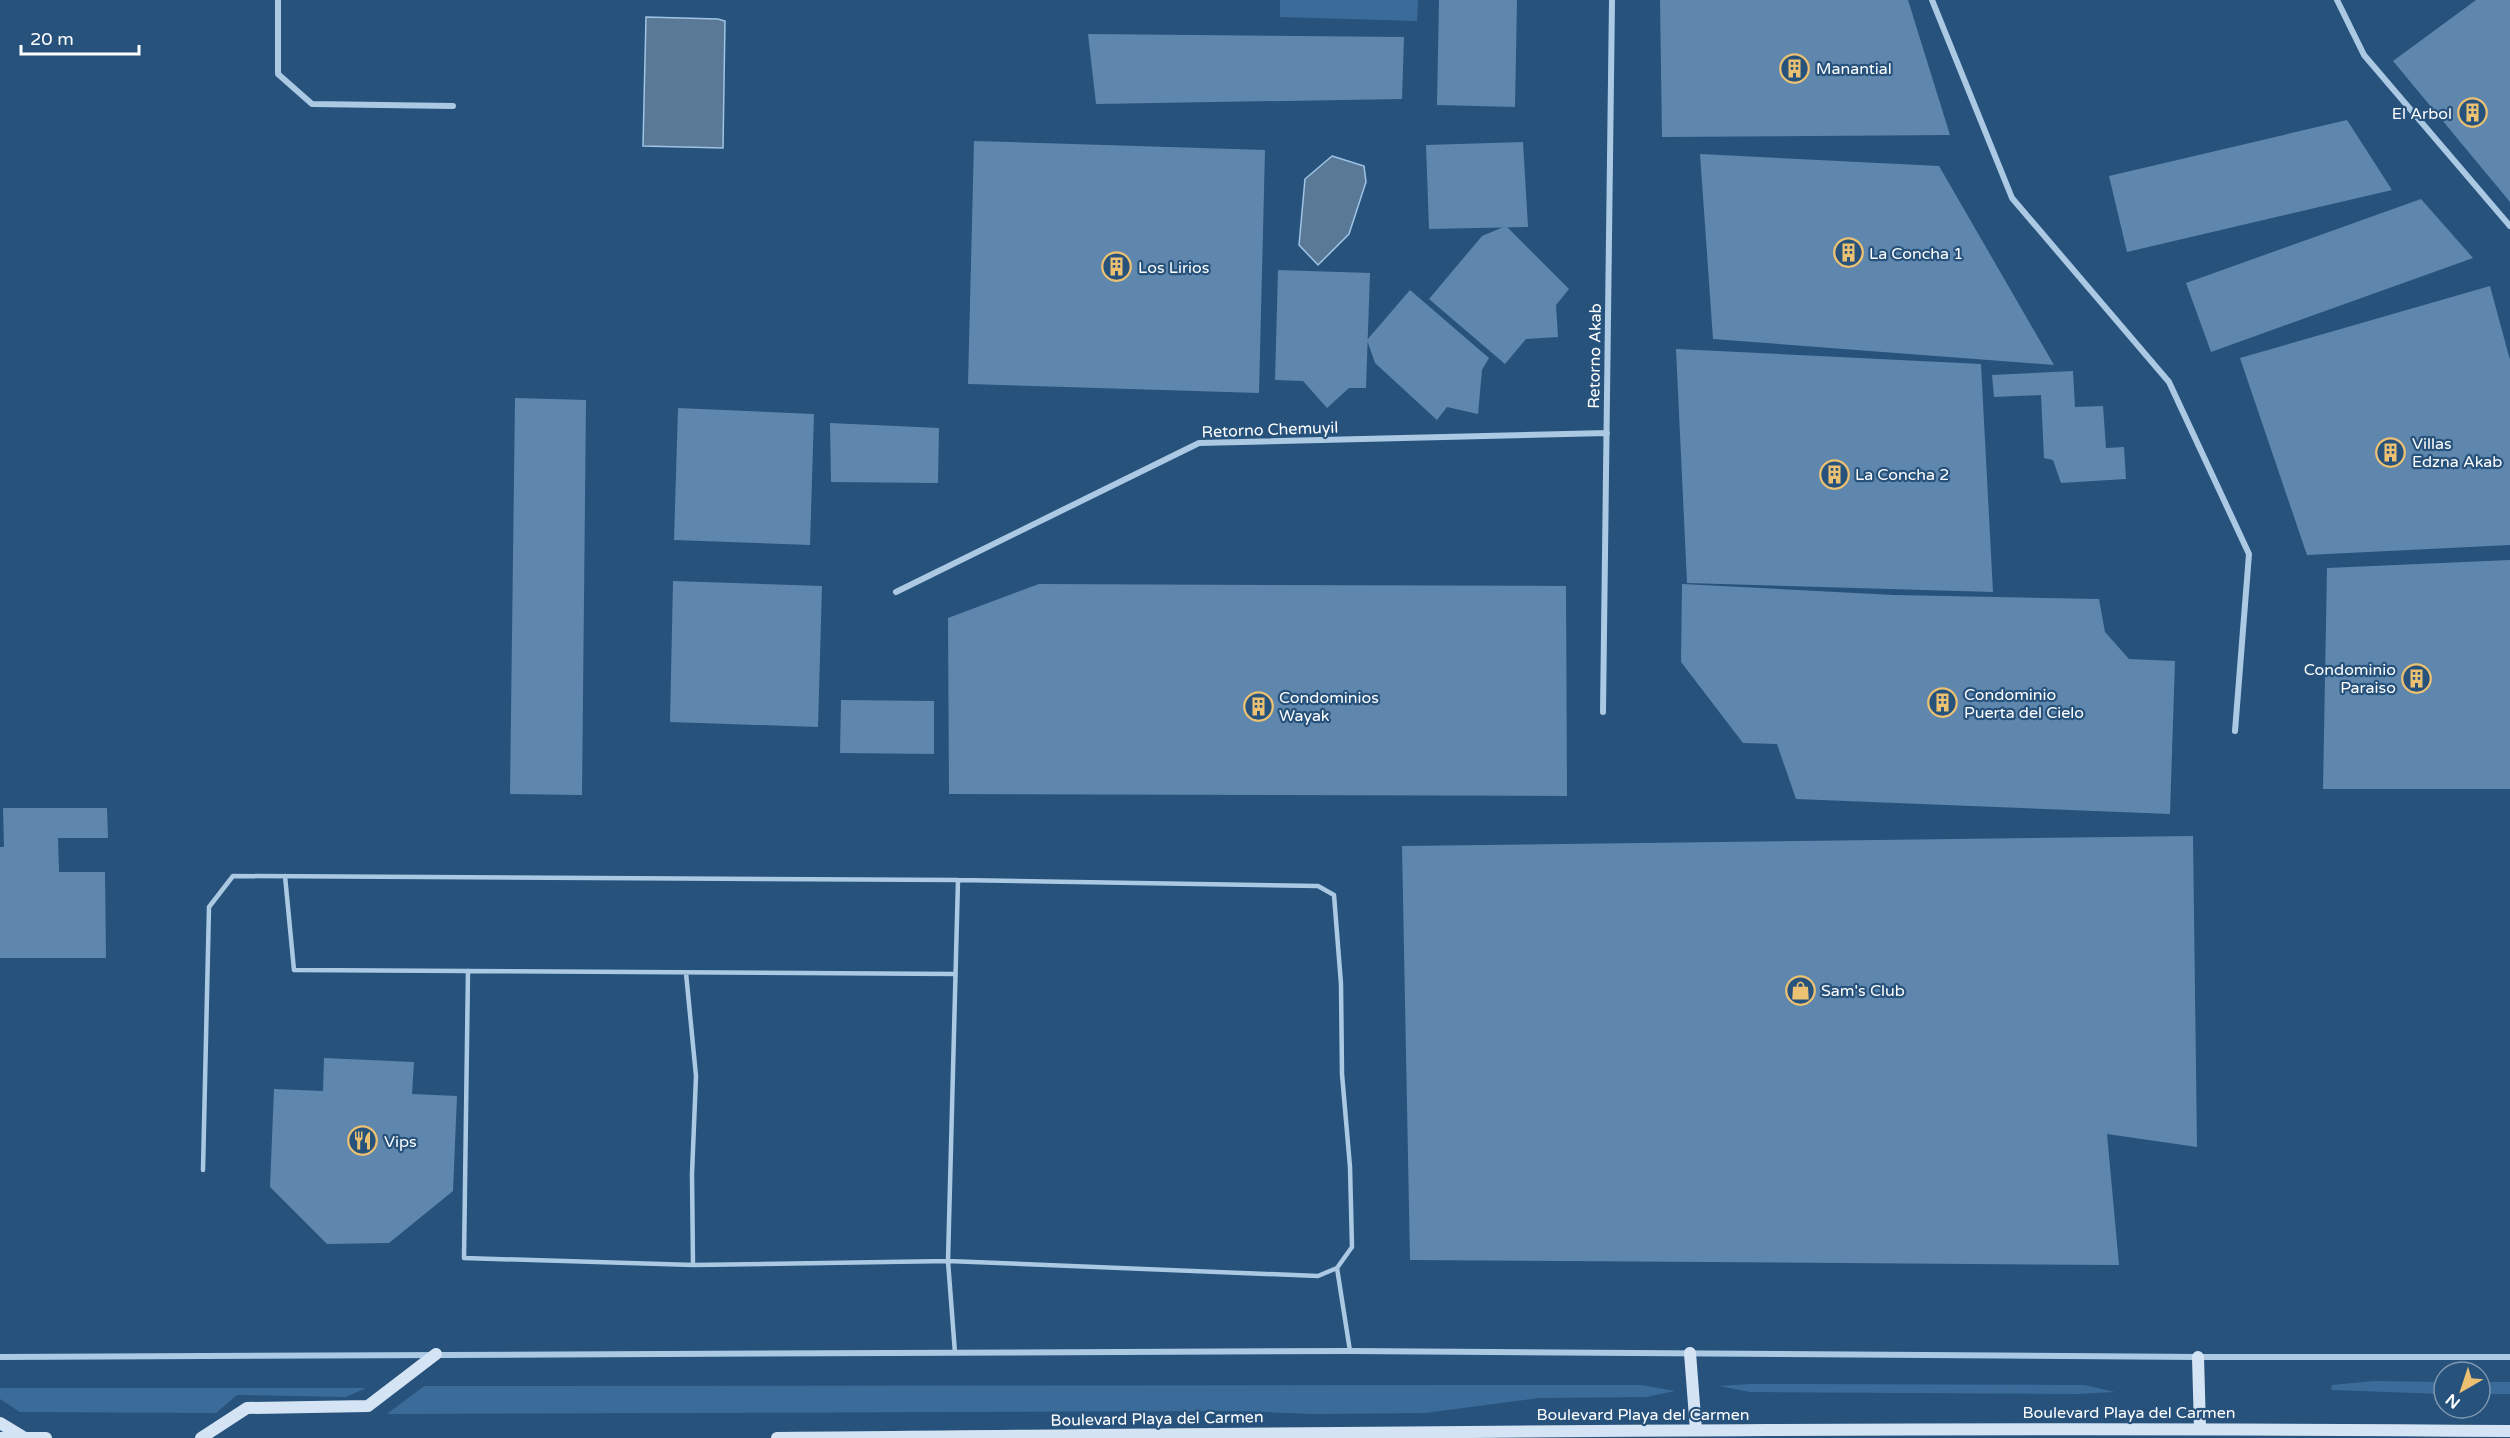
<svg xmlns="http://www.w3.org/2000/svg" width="2510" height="1438" font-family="'Varela Round',sans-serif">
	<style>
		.green { fill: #3b6c99 }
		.water { fill: #5a7997; stroke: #a0c4e5; stroke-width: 1.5 }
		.building { fill: #5f87ad }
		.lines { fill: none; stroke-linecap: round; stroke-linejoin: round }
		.service { stroke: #acc9e4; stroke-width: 4.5 }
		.minor { stroke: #acc9e4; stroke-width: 6 }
		.secondary { stroke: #d5e4f4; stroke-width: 12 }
		.labels { text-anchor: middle; stroke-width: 4.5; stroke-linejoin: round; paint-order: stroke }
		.poi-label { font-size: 16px; fill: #fff; stroke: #27527c; text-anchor: start }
		.street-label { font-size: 16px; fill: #fff; stroke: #27527c }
	</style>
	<rect width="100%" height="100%" fill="#27527c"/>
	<!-- green -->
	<path class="green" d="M1280,0H1418L1417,21L1280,17Z
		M2374,1381L2444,1382V1394L2331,1390L2332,1385Z
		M2480,1382H2510V1394H2480Z
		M1751,1384L2084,1385L2115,1392L2078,1394L1750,1392L1719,1386Z
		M1641,1385L1675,1391L1646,1397L1539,1398L1425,1413L1312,1414L1239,1411L387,1414L424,1386Z
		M0,1388H366L346,1397L237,1395L216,1413L20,1412L0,1399Z"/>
	<!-- water -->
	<path class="water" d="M646,17L718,19L725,21L723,148L643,146Z
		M1332,156L1364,166L1366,182L1349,234L1318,265L1299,245L1305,179Z"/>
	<!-- building -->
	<path class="building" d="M1439,0H1517L1515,107L1437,105Z
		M1660,0H1908L1950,135L1662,137Z
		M2476,0H2510V202L2393,61Z
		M1088,34L1404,37L1402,99L1096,104Z
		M2347,120L2392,190L2127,252L2109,176Z
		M974,141L1265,150L1259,393L968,384Z
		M1523,142L1528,227L1429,229L1426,145Z
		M1700,154L1939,166L2054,365L1713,339Z
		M2421,199L2473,258L2211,352L2186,283Z
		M1506,226L1569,289L1556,305L1558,337L1526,339L1505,364L1429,299L1482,236Z
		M1278,270L1370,273L1366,388H1349L1327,408L1303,381L1275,380Z
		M2490,286L2510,360V545L2307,555L2240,358Z
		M1410,290L1489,358L1482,370L1478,414L1447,407L1437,420L1375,363L1367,340Z
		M1676,349L1981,364L1993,592L1687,583Z
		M2073,371L2075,407L2103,406L2106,448L2124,447L2126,479L2061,483L2053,460L2044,458L2041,395L1994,397L1992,375Z
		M515,398L586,400L582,795L510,794Z
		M678,408L814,414L810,545L674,540Z
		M830,423L939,428L938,483L831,482Z
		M2510,560V789H2323L2327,568Z
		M673,581L822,586L818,727L670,722Z
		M1039,584L1566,586L1567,796L949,794L948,618Z
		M1682,584L1894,595L2099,599L2105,632L2129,659L2175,661L2170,814L1796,799L1777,744L1743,743L1681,662Z
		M841,700L934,701V754L840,753Z
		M3,808H107L108,838H58L59,872H105L106,958H0V847H4Z
		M2193,836L2197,1147L2107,1134L2119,1265L1410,1260L1402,846Z
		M324,1058L414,1062L412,1094L457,1096L453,1191L389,1243L327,1244L270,1187L274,1089L323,1091Z"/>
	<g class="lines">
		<!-- service -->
		<path class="service" d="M285,876L294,970L955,974
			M686,973L696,1076L692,1174L693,1265
			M203,1170L209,907L233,876L958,880L1318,886L1334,895L1341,984L1342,1074L1350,1167L1352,1247L1337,1268L1318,1276L948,1261L693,1265L464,1258L468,971
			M1337,1268L1350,1351
			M955,1353L948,1261L958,880"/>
		<!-- minor -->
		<path class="minor" d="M278,0V74L312,104L453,106
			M1932,0L2012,198L2169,382L2249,554L2235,731
			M2337,0L2364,55L2510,226
			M896,592L1199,443L1607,433
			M1603,712L1612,0
			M0,1357L1350,1351L2198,1357H2510"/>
		<!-- secondary -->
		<path class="secondary" d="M1690,1353L1696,1430
			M2198,1357L2200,1428
			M0,1423L23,1437
			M0,1438H46
			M201,1438L247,1408L368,1406L436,1354
			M777,1438C1355,1433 1932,1426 2510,1431"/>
	</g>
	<!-- icons -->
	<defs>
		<symbol id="building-ring" viewBox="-11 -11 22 22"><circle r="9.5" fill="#27527c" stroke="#ecc172" stroke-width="1.5"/><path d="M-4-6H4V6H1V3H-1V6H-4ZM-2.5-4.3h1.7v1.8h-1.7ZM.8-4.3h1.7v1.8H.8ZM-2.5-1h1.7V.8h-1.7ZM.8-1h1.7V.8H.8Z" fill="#ecc172"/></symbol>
		<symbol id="shop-ring" viewBox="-11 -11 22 22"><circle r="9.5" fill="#27527c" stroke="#ecc172" stroke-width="1.5"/><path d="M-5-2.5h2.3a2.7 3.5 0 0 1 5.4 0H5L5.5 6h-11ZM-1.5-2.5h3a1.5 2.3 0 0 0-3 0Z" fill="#ecc172"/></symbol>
		<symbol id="restaurant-ring" viewBox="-11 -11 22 22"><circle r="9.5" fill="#27527c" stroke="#ecc172" stroke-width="1.5"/><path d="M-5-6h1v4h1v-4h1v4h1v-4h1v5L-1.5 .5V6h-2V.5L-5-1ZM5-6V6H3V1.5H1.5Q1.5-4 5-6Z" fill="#ecc172"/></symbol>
	</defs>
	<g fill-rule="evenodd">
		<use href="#building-ring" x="1778" y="52" width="33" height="33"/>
		<use href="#building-ring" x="2456" y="96" width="33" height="33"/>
		<use href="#building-ring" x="1832" y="236" width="33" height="33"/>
		<use href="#building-ring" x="1100" y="250" width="33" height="33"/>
		<use href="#building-ring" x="2374" y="436" width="33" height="33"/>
		<use href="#building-ring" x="1818" y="458" width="33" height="33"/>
		<use href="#building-ring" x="2400" y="662" width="33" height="33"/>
		<use href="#building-ring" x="1926" y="686" width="33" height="33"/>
		<use href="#building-ring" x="1242" y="690" width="33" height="33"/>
		<use href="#shop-ring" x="1784" y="974" width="33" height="33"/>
		<use href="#restaurant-ring" x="346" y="1124" width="33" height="33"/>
	</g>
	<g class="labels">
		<!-- poi labels -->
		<g class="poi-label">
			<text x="1816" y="74">Manantial</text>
			<text x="2452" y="119" text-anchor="end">El Arbol</text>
			<text x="1869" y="259">La Concha 1</text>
			<text x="1138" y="273">Los Lirios</text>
			<text x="2412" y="449">Villas<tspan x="2412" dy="18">Edzna Akab</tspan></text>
			<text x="1855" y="480">La Concha 2</text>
			<text x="2396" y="675" text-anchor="end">Condominio<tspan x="2396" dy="18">Paraiso</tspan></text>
			<text x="1964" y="700">Condominio<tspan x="1964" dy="18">Puerta del Cielo</tspan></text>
			<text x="1279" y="703">Condominios<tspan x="1279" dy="18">Wayak</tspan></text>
			<text x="1821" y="996">Sam's Club</text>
			<text x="384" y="1147">Vips</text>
		</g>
		<!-- street labels -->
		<g class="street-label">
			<text transform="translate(1594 356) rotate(-89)" y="6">Retorno Akab</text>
			<text transform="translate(1270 429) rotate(-2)" y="6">Retorno Chemuyil</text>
			<text x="2129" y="1418">Boulevard Playa del Carmen</text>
			<text x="1643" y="1420">Boulevard Playa del Carmen</text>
			<text transform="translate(1157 1418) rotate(-1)" y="6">Boulevard Playa del Carmen</text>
		</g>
	</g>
	<!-- north arrow -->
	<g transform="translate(2462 1390) rotate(219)"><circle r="28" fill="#27527c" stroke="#7d97b0" stroke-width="1.5"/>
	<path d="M0-4.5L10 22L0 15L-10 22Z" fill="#ecc172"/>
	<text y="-9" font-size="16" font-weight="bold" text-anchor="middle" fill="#ffffff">N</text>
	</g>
	<!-- scale -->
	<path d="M21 45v9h118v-9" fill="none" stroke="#ffffff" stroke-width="3"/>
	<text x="30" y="45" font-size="18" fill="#ffffff" stroke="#27527c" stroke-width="4.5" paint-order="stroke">20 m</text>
</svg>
